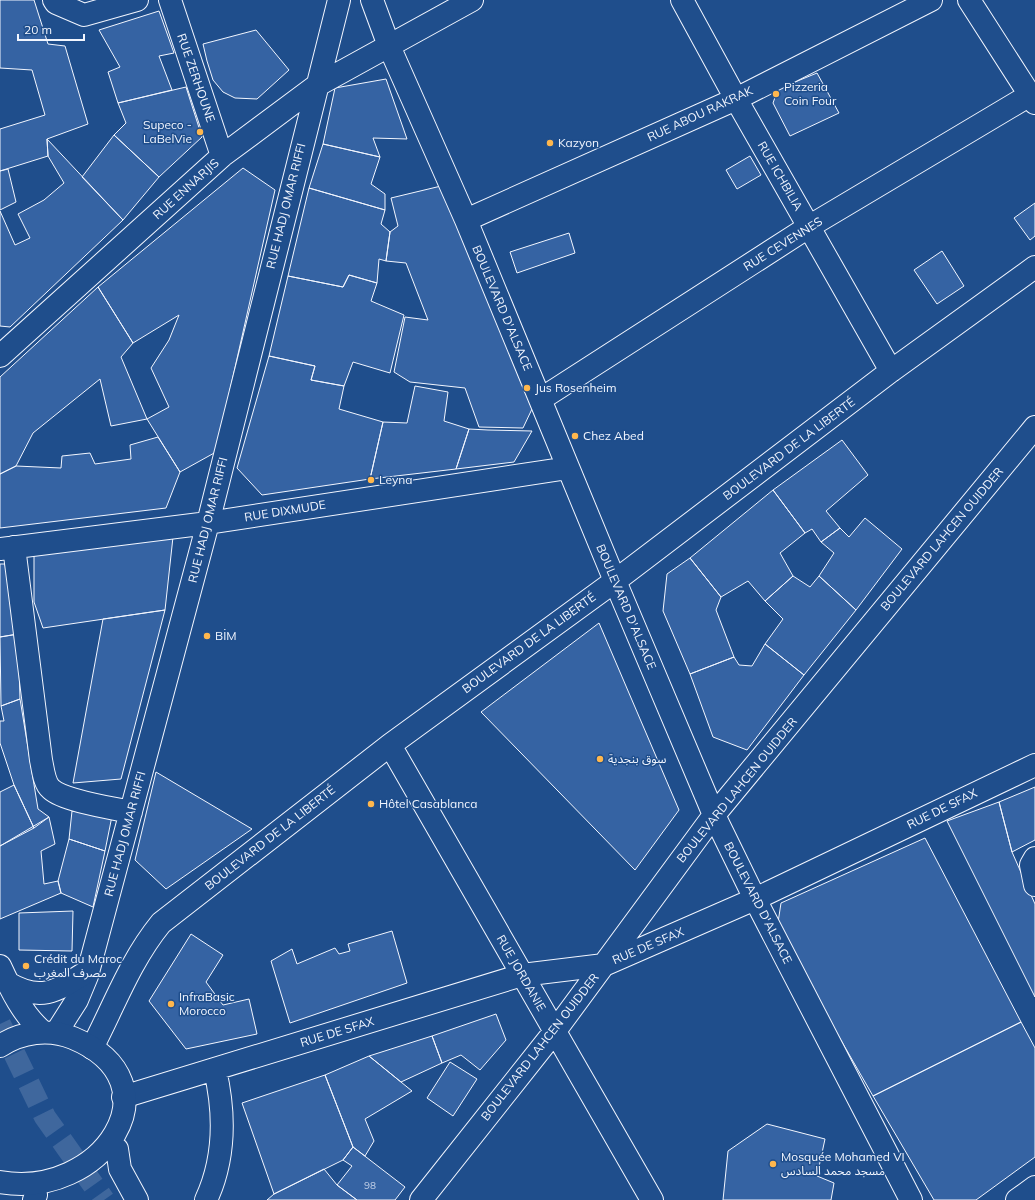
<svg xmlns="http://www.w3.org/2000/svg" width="1035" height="1200" font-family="Mulish,'Noto Sans Arabic',sans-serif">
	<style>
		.building { fill: #3563a3; stroke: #f2f6ff }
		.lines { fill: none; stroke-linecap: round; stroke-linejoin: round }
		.major-tunnel { stroke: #3f679d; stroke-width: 22; stroke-dasharray: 22 11; stroke-linecap: butt }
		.minor-casing { stroke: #f2f6ff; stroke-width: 24 }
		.major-casing { stroke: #f2f6ff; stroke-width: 24 }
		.minor { stroke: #1f4e8c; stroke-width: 22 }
		.major { stroke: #1f4e8c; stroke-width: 22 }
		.poi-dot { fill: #ffb74d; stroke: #1f4e8c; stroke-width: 1.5 }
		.labels { text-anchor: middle; stroke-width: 3; stroke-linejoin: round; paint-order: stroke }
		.number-label { font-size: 10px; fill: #c3d1e8 }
		.street-label { font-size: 12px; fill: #f2f6ff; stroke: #1f4e8c }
		.poi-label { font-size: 12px; fill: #f2f6ff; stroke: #1f4e8c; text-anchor: start }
	</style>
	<rect width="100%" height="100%" fill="#1f4e8c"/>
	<!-- building -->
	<path class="building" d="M0,0H34L48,44L65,46L88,124L47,139L48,156L0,171V129L45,115L32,70L0,68Z
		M159,11L174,53L159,56L172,90L118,103L108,72L120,67L99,30Z
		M256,30L289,70L257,99L235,98L223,92L213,80L207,61L203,44Z
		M817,73L839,113L790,136L773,103L778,89Z
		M386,79L407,139L373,138L380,157L323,144L335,88Z
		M186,87L202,137L159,177L114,135L126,123L118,103Z
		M114,135L159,177L123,220L82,177Z
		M47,139L123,220L10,327L0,326V211L15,245L30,238L18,214L44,200L64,183L48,156Z
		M323,144L380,157L371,184L385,194V210L309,188Z
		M750,156L761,175L737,189L726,170Z
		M243,168L275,190L216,452L180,472L147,419L169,407L151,368L169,340L179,315L133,343L98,287Z
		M8,169L16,202L0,210V171Z
		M441,186L532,409L523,428L479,427L465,388L410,382L394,372L405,317L428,320L406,263L386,261L390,232L398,226L391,198Z
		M309,188L385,210L381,224L390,232L386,261L379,259L377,283L349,275L343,287L288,276Z
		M1035,203V236L1030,240L1014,218Z
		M569,233L575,253L517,273L510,252Z
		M942,251L964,286L937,304L914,270Z
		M349,275L377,283L371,301L404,315L390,373L353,362L344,386L311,380L315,366L269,356L288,276L343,287Z
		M98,287L133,343L121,357L147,419L111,426L100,379L33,433L16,466L0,474V377Z
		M269,356L315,366L311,380L344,386L339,409L383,422L370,479L262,495L237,468Z
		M415,386L448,392L444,421L469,429L456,469L370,479L383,422L407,423Z
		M469,429L488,430L532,431L514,462L456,469Z
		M158,437L180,472L166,508L0,528V474L16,466L61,468L62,456L90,453L95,464L131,459L130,445Z
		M842,440L868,475L826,511L840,528L821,542L812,529L805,533L773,490Z
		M773,490L805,533L780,553L793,576L765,601L748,581L721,597L690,558Z
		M865,518L902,549L856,610L819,576L834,553L821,542L840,528L849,537Z
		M173,537L165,610L43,628L34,602V553Z
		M690,558L721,597L716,610L734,657L690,674L663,611L667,574Z
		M0,564H5L18,634L0,637Z
		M793,576L810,587L819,576L856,610L804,675L765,644L783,619L765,601Z
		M165,610L121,779L73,783L103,619Z
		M599,623L679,810L635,870L481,712Z
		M18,634L20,699L1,706L0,637Z
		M765,644L804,675L747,750L713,737L690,674L734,657L739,665L752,666Z
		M20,699L38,809L49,817L34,828L14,785L0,743V721H4L1,706Z
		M156,772L252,829L166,889L135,860Z
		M14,785L34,828L0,846V792Z
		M1035,787V840L1012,852L999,802Z
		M999,802L1012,852L1035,904V997L947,821Z
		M72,811L112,816L105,851L69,839Z
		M49,817L55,844L41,851L44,884L58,881L61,893L0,919V846Z
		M925,838L1021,1022L873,1096L777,929L781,903Z
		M69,839L105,851L93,907L61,893L58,881Z
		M73,911L72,951L19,950V913Z
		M392,931L407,983L290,1023L271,961L292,949L297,964L335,948L339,954L350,951L348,944Z
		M191,934L223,955L206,982L223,1005L249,999L257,1034L186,1049L149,1001Z
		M496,1014L506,1040L480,1070L461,1055L442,1063L432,1036Z
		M1021,1022L1035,1048V1157L976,1200H934L873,1096Z
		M432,1036L442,1063L401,1082L369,1056Z
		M369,1056L412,1091L365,1119L374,1141L365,1156L353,1147L325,1075Z
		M450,1062L477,1079L453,1116L427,1098Z
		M325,1075L353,1147L343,1160L274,1194L242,1103Z
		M767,1124L825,1139L817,1176L834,1183L831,1200H723L728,1151Z
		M353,1147L405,1187L395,1200H357L337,1185L352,1166L343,1160Z
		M324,1169L337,1185L357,1200H267L274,1194Z"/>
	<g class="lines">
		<!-- major-tunnel -->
		<path class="major-tunnel" d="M0,1024L45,1117L104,1200"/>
		<defs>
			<path id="minor" d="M54,0L56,3L84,15L137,0
				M170,0L222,156
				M372,0L389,46L466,220L615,581L714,815L755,899L911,1200
				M682,0L736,99L891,371
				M969,0L1035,103
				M466,220L736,99L931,0
				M0,356L222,156L316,86L472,0
				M541,399L810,226L1030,95
				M14,547L41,760C43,769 44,783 51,789C64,801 112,808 131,812
				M0,549L208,523L568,468
				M390,745L652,1200
				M1035,858L1031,865L1035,885
				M56,1033L77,1000L87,976L208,523L339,0
				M92,1048C114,1006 130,961 161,923L390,745L615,581L891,371L1035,267
				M123,1097L522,975L604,965L755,899L1035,765
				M34,1200L36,1195
				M206,1200C225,1159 225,1113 215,1070
				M421,1200L555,1031L714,815L1035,427
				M1017,1200L1035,1187"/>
			<path id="major" d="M0,966C11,990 23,1015 43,1032
				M8,983C42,1003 58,990 88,971
				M0,1046C21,1032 49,1028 73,1038C181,1083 101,1200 0,1182
				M117,1149L120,1169L137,1200"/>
		</defs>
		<!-- minor casing -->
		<use href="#minor" class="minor-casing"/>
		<!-- major casing -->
		<use href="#major" class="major-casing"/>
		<!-- minor -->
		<use href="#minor" class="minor"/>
		<!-- major -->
		<use href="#major" class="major"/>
	</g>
	<!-- markers -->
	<g class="poi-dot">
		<circle cx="776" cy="94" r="4"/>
		<circle cx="200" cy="132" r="4"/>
		<circle cx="550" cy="143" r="4"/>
		<circle cx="527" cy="388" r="4"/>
		<circle cx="575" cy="436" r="4"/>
		<circle cx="371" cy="480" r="4"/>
		<circle cx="207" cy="636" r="4"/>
		<circle cx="600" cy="759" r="4"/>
		<circle cx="371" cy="804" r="4"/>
		<circle cx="26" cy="966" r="4"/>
		<circle cx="171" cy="1004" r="4"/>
		<circle cx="773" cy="1164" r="4"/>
	</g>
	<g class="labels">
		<!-- number labels -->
		<g class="number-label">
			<text x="370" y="1189">98</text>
		</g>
		<!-- street labels -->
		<g class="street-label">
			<text transform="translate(196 78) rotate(71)" y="4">RUE ZERHOUNE</text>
			<text transform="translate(700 114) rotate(-25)" y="4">RUE ABOU RAKRAK</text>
			<text transform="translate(780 176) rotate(60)" y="4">RUE ICHBILIA</text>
			<text transform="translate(186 189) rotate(-42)" y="4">RUE ENNARJIS</text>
			<text transform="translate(286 206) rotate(-76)" y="4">RUE HADJ OMAR RIFFI</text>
			<text transform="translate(783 244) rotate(-32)" y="4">RUE CEVENNES</text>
			<text transform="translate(502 308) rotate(67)" y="4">BOULEVARD D'ALSACE</text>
			<text transform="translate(789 449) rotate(-37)" y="4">BOULEVARD DE LA LIBERTÉ</text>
			<text transform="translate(285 511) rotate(-9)" y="4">RUE DIXMUDE</text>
			<text transform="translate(208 520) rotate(-76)" y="4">RUE HADJ OMAR RIFFI</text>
			<text transform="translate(942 539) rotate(-50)" y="4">BOULEVARD LAHCEN OUIDDER</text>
			<text transform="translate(626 607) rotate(67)" y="4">BOULEVARD D'ALSACE</text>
			<text transform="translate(529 643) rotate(-36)" y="4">BOULEVARD DE LA LIBERTÉ</text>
			<text transform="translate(737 790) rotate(-51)" y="4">BOULEVARD LAHCEN OUIDDER</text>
			<text transform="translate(942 809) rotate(-26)" y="4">RUE DE SFAX</text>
			<text transform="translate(125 834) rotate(-75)" y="4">RUE HADJ OMAR RIFFI</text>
			<text transform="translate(270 838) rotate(-38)" y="4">BOULEVARD DE LA LIBERTÉ</text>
			<text transform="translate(758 903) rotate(63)" y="4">BOULEVARD D'ALSACE</text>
			<text transform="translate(648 946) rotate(-23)" y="4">RUE DE SFAX</text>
			<text transform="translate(521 973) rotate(60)" y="4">RUE JORDANIE</text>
			<text transform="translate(337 1032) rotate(-17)" y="4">RUE DE SFAX</text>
			<text transform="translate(540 1047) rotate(-52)" y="4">BOULEVARD LAHCEN OUIDDER</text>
		</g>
		<!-- poi labels -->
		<g class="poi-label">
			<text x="784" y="91">Pizzeria<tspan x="784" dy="14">Coin Four</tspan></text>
			<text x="192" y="129" text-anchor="end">Supeco -<tspan x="192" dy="14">LaBelVie</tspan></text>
			<text x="558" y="147">Kazyon</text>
			<text x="535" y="392">Jus Rosenheim</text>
			<text x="583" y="440">Chez Abed</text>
			<text x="379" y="484">Leyna</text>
			<text x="215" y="640">BİM</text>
			<text x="608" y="763">سوق بنجدية</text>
			<text x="379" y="808">Hôtel Casablanca</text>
			<text x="34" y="963">Crédit du Maroc<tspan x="34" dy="14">مصرف المغرب</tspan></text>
			<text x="179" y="1001">InfraBasic<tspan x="179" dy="14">Morocco</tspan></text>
			<text x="781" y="1161">Mosquée Mohamed VI<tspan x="781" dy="14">مسجد محمد السادس</tspan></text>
		</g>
	</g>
	<!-- scale -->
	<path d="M18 34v6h66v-6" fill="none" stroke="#f2f6ff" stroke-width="2"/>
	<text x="24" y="34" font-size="12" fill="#f2f6ff" stroke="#1f4e8c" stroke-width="3" paint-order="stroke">20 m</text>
</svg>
